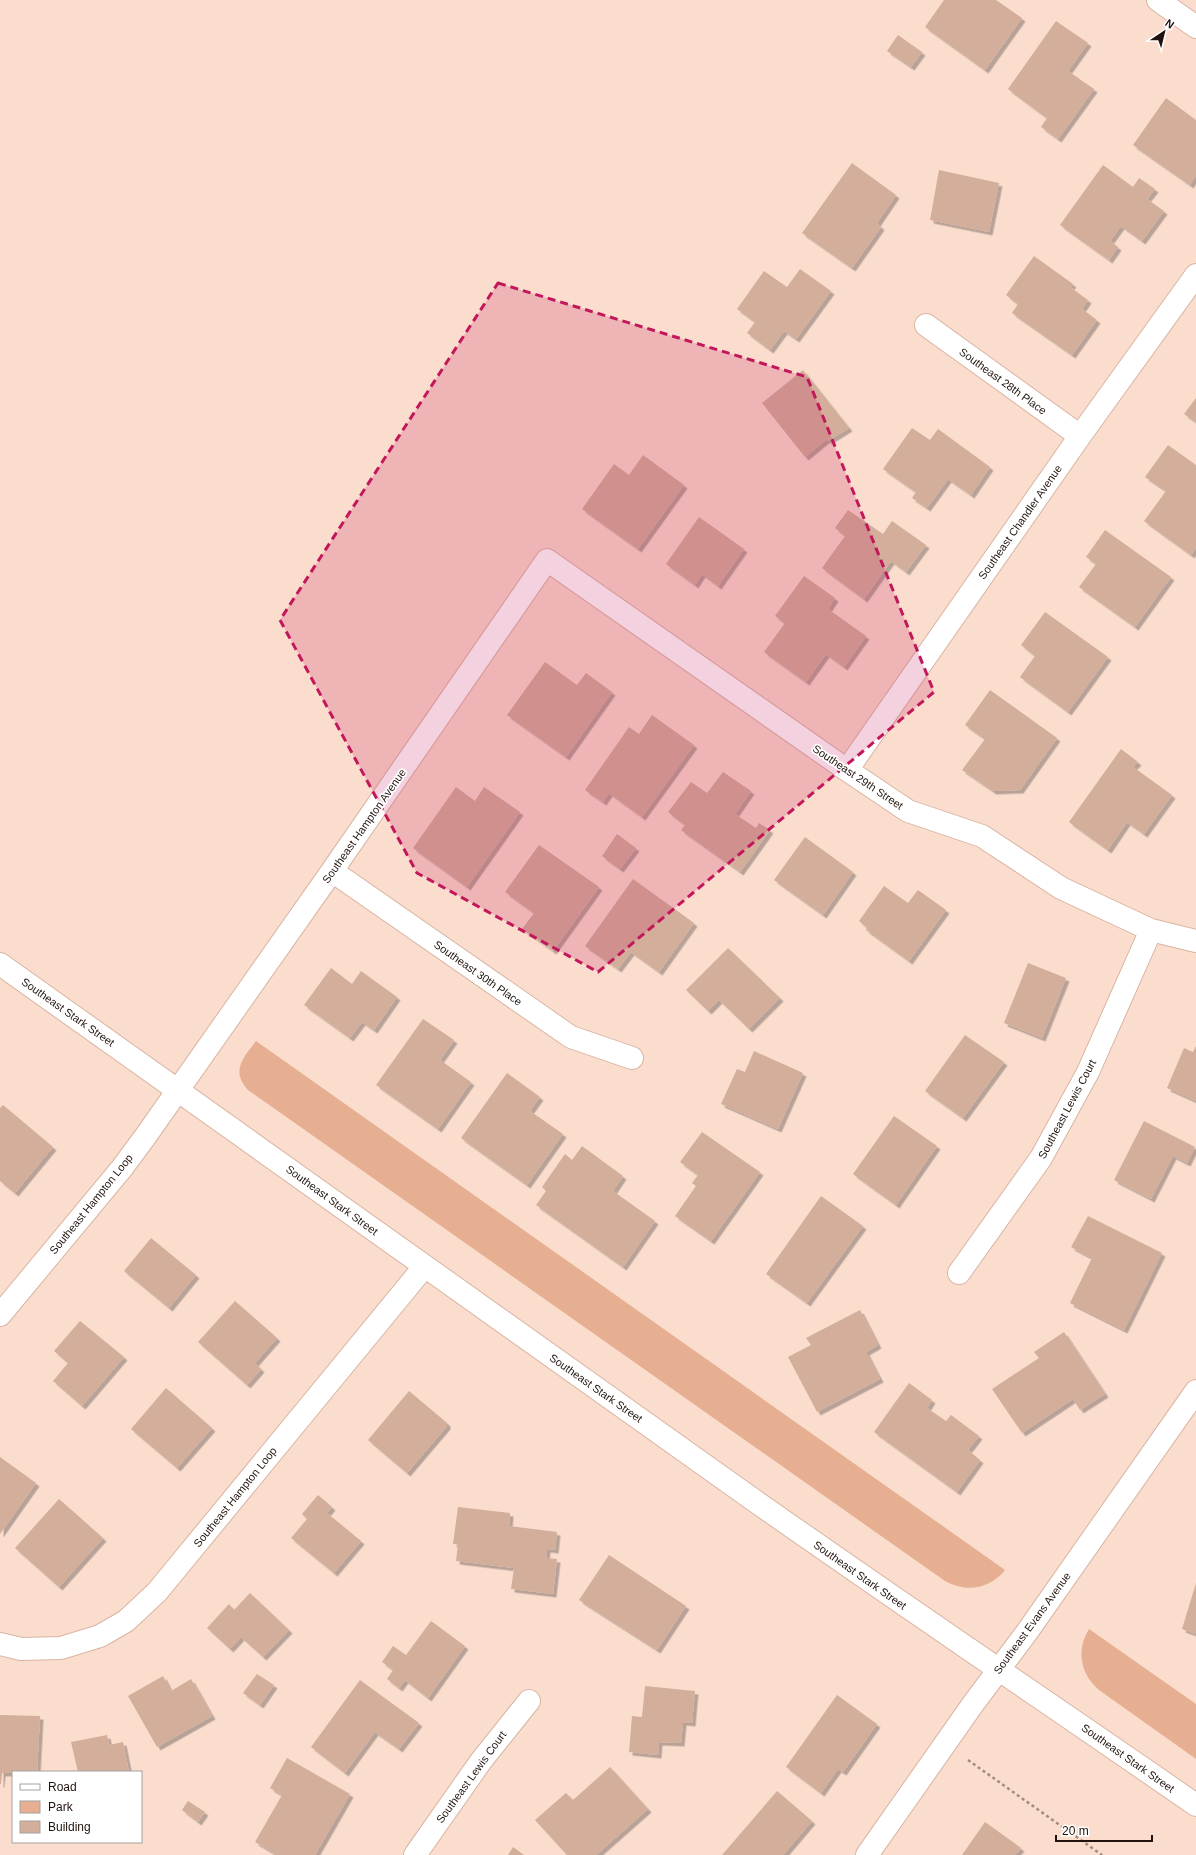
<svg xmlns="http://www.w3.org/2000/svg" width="1196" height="1855" font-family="Helvetica,sans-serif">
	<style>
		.green { fill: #e6af92 }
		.building { fill: #d2ae9b; filter: url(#shadow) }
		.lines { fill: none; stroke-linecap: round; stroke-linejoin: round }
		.street-casing { stroke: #d9b4a2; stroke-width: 24 }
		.secondary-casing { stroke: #d9b4a2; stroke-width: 24 }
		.path { stroke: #a38b80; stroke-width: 2.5; stroke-dasharray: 3 3; stroke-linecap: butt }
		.street { stroke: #fff; stroke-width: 22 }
		.secondary { stroke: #fff; stroke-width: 22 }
		.marked { fill: #c2185b; fill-opacity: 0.2; stroke: #c2185b; stroke-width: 3; stroke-dasharray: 8 5; stroke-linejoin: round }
		.labels { text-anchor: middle; stroke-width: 3.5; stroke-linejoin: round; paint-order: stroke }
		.street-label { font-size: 11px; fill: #20130d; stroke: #fff }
	</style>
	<defs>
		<filter id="shadow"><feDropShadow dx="3.5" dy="3.5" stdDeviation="0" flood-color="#0004"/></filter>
	</defs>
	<rect width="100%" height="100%" fill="#fbddce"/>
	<!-- green -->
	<path class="green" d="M256,1041L1005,1570C990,1589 966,1593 945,1581L248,1090C230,1071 244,1057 256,1041Z
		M1089,1629L1196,1704V1759L1099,1690C1080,1674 1076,1650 1089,1629Z"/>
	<!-- building -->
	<path class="building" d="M944,0H996L1022,18L985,70L925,27Z
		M1056,21L1088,43L1068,71L1094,89L1058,139L1041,127L1047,118L1008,89Z
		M898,35L922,52L911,67L887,51Z
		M1166,98L1196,120V175L1190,185L1133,145Z
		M852,163L896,195L877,223L881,227L852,268L802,233Z
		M1103,165L1133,187L1139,178L1155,189L1147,199L1164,211L1142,241L1121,226L1110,241L1118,247L1109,260L1060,225Z
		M939,170L999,183L989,232L930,220Z
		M1034,256L1073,284L1070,287L1088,300L1082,309L1097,320L1072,355L1012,313L1018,304L1006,295Z
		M800,269L831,291L796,339L784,331L770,350L747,333L755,322L737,309L764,271L787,287Z
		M803,370L849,428L828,441L827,439L805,457L762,403Z
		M1196,398V422L1184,414Z
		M912,428L930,440L938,429L990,467L971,495L948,479L927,508L912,498L916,492L883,469Z
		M1168,445L1196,465V548L1191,555L1144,521L1166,491L1145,477Z
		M643,455L684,485L638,549L582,509L614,464L629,475Z
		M848,510L883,534L892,521L926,545L906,572L891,561L864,599L822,568L845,536L835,528Z
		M699,517L744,549L718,586L702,574L695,585L666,564Z
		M1105,530L1171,577L1135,627L1079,587L1096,564L1086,557Z
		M804,576L835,598L828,609L866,636L844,667L826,654L806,682L764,652L785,623L775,616Z
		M1045,612L1108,657L1068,712L1020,677L1035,656L1021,645Z
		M545,662L577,685L586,673L612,692L566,757L507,715Z
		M990,690L1057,738L1020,790L993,791L962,770L985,739L965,725Z
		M652,715L694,745L642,817L609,793L603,802L585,790L629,727L639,734Z
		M1121,749L1138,762L1133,767L1172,795L1144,834L1127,822L1108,850L1069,822Z
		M723,772L751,791L735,814L756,828L759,823L770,830L740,872L681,830L685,825L668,812L691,782L707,793Z
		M456,787L475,801L484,787L520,812L467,887L413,848Z
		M617,834L636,848L620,869L602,856Z
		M805,837L853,872L823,915L774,880Z
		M539,845L599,887L553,951L522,929L534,913L505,892Z
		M633,879L694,923L659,972L631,952L618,969L585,946Z
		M884,886L908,903L918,890L946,910L909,961L866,930L867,928L859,921Z
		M728,948L780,998L749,1029L719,1000L708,1011L686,990Z
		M1028,963L1066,978L1042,1038L1004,1023Z
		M331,968L352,984L361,971L397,997L374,1030L362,1022L350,1038L304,1005Z
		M423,1019L454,1040L440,1060L471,1082L438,1129L376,1085Z
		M965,1035L1004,1062L963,1118L925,1091Z
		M1196,1046V1101L1167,1088L1184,1048L1193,1052Z
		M754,1051L803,1073L778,1129L721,1104L737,1069L745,1072Z
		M507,1073L540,1097L530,1111L563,1134L527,1185L461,1138Z
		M3,1105L53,1147L15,1193L0,1181V1108Z
		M894,1116L937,1146L896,1205L853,1174Z
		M1144,1121L1195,1147L1187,1163L1173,1156L1151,1199L1114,1180Z
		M702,1132L760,1172L711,1241L675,1216L696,1186L692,1183L698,1175L680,1162Z
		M582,1146L623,1176L613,1191L655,1221L623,1267L536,1205L546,1191L542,1187L565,1154L572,1160Z
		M821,1196L863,1226L807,1303L766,1274Z
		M1088,1216L1162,1253L1124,1330L1070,1303L1092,1258L1071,1247Z
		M151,1238L196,1275L169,1308L124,1271Z
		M235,1301L277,1338L255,1363L261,1369L247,1385L198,1342Z
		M860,1310L878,1345L866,1352L880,1379L817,1412L788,1357L811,1345L806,1338Z
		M80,1321L124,1357L82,1406L53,1381L68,1363L54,1351Z
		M1064,1332L1105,1394L1080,1410L1073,1399L1022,1433L992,1389L1039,1358L1034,1352Z
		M909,1383L932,1400L927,1408L946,1421L951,1415L979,1436L968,1450L980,1460L957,1492L874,1432Z
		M166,1388L212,1428L177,1468L131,1429Z
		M409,1391L447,1423V1426L407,1473L368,1440Z
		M0,1457L36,1483L0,1534Z
		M318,1495L332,1507L327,1513L361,1541L334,1573L291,1538L307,1519L302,1514Z
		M59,1499L103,1538L59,1587L15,1548Z
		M458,1507L510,1513L509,1526L557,1532L555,1550L547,1549L546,1558L557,1559L553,1594L511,1589L514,1568L456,1561L458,1544H453Z
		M609,1555L686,1606L657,1650L579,1600Z
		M1196,1583V1634L1182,1629Z
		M250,1593L289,1630L263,1657L241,1637L230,1649L207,1628L229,1604L234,1610Z
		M431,1621L465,1646L428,1698L405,1680L399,1688L387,1679L393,1670L382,1662L393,1646L406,1655Z
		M257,1674L274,1685L260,1705L243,1693Z
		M163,1676L171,1691L191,1679L212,1716L157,1747L128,1696Z
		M360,1680L419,1723L399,1749L375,1732L345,1773L311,1747Z
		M645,1686L695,1691L692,1723L683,1722L681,1743L659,1742L658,1755L629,1752L632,1716L642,1717Z
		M837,1695L877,1724L843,1772L838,1769L821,1793L786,1767Z
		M0,1715L40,1716L37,1772L2,1773L1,1784H0Z
		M107,1735L109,1745L123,1742L129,1772H78L71,1742Z
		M287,1758L350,1794L315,1855H277L255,1842L282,1795L270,1788Z
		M610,1767L648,1809L596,1855H567L535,1820L566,1793L573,1800Z
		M777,1791L812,1821L783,1855H722Z
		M188,1801L205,1812L198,1822L182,1810Z
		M985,1822L1021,1848L1015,1855H962Z
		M513,1847L524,1855H508Z"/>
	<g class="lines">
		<defs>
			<path id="street" d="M1158,0L1196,27
				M926,325L1080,436
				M847,770L1080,436L1196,275
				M332,871L571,1037L632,1058
				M959,1273L1041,1158L1088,1072L1151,930
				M0,1315L122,1168L145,1137L332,871L547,560L847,770L908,811L982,836L1061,888L1151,930L1196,941
				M0,1644L21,1649L61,1648L100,1636L126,1621L157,1592L424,1267
				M415,1855L481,1761L529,1701
				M867,1855L973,1704L1027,1632L1196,1391"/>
			<path id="secondary" d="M0,964C250,1141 498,1320 748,1496C897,1601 1047,1702 1196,1805"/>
		</defs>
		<!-- street casing -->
		<use href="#street" class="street-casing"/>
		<!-- secondary casing -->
		<use href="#secondary" class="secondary-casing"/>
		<!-- path -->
		<path class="path" d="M968,1760L1102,1855"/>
		<!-- street -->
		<use href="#street" class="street"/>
		<!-- secondary -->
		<use href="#secondary" class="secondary"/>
	</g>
	<!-- marked area -->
	<path class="marked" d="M498,283L807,377L934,692L598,972L417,873L280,620Z"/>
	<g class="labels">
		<!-- street labels -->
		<g class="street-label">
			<text transform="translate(1003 381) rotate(36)" y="4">Southeast 28th Place</text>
			<text transform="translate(1020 522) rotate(-55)" y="4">Southeast Chandler Avenue</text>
			<text transform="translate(858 777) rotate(34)" y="4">Southeast 29th Street</text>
			<text transform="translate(364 826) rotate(-55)" y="4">Southeast Hampton Avenue</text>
			<text transform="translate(478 973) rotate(35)" y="4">Southeast 30th Place</text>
			<text transform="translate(68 1012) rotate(35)" y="4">Southeast Stark Street</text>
			<text transform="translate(1067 1109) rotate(-62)" y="4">Southeast Lewis Court</text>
			<text transform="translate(332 1200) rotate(36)" y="4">Southeast Stark Street</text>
			<text transform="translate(91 1204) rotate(-51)" y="4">Southeast Hampton Loop</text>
			<text transform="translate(596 1388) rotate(35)" y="4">Southeast Stark Street</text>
			<text transform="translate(235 1497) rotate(-51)" y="4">Southeast Hampton Loop</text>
			<text transform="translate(860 1575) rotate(35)" y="4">Southeast Stark Street</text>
			<text transform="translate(1032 1623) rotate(-54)" y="4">Southeast Evans Avenue</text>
			<text transform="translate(1128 1758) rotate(35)" y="4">Southeast Stark Street</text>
			<text transform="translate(471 1777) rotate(-54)" y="4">Southeast Lewis Court</text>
		</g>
	</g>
	<!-- legend -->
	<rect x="12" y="1771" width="130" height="72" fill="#ffffff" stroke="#a6a19e"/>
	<rect x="20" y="1784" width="20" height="6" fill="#ffffff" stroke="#a6a19e"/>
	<text x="48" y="1791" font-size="12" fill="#20130d">Road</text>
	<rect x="20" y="1801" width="20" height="12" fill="#e6af92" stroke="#a6a19e"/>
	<text x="48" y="1811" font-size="12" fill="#20130d">Park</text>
	<rect x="20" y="1821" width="20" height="12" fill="#d2ae9b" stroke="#a6a19e"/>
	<text x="48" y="1831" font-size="12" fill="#20130d">Building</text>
	<!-- north arrow -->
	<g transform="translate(1164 32) rotate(35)" stroke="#ffffff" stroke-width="3" paint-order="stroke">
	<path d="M0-3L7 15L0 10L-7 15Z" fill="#20130d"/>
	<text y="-6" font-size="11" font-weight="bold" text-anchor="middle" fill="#20130d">N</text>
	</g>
	<!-- scale -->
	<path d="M1056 1835v6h96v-6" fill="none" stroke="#20130d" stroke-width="2"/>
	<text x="1062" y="1835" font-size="12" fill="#20130d" stroke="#ffffff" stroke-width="3" paint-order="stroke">20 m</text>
</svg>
